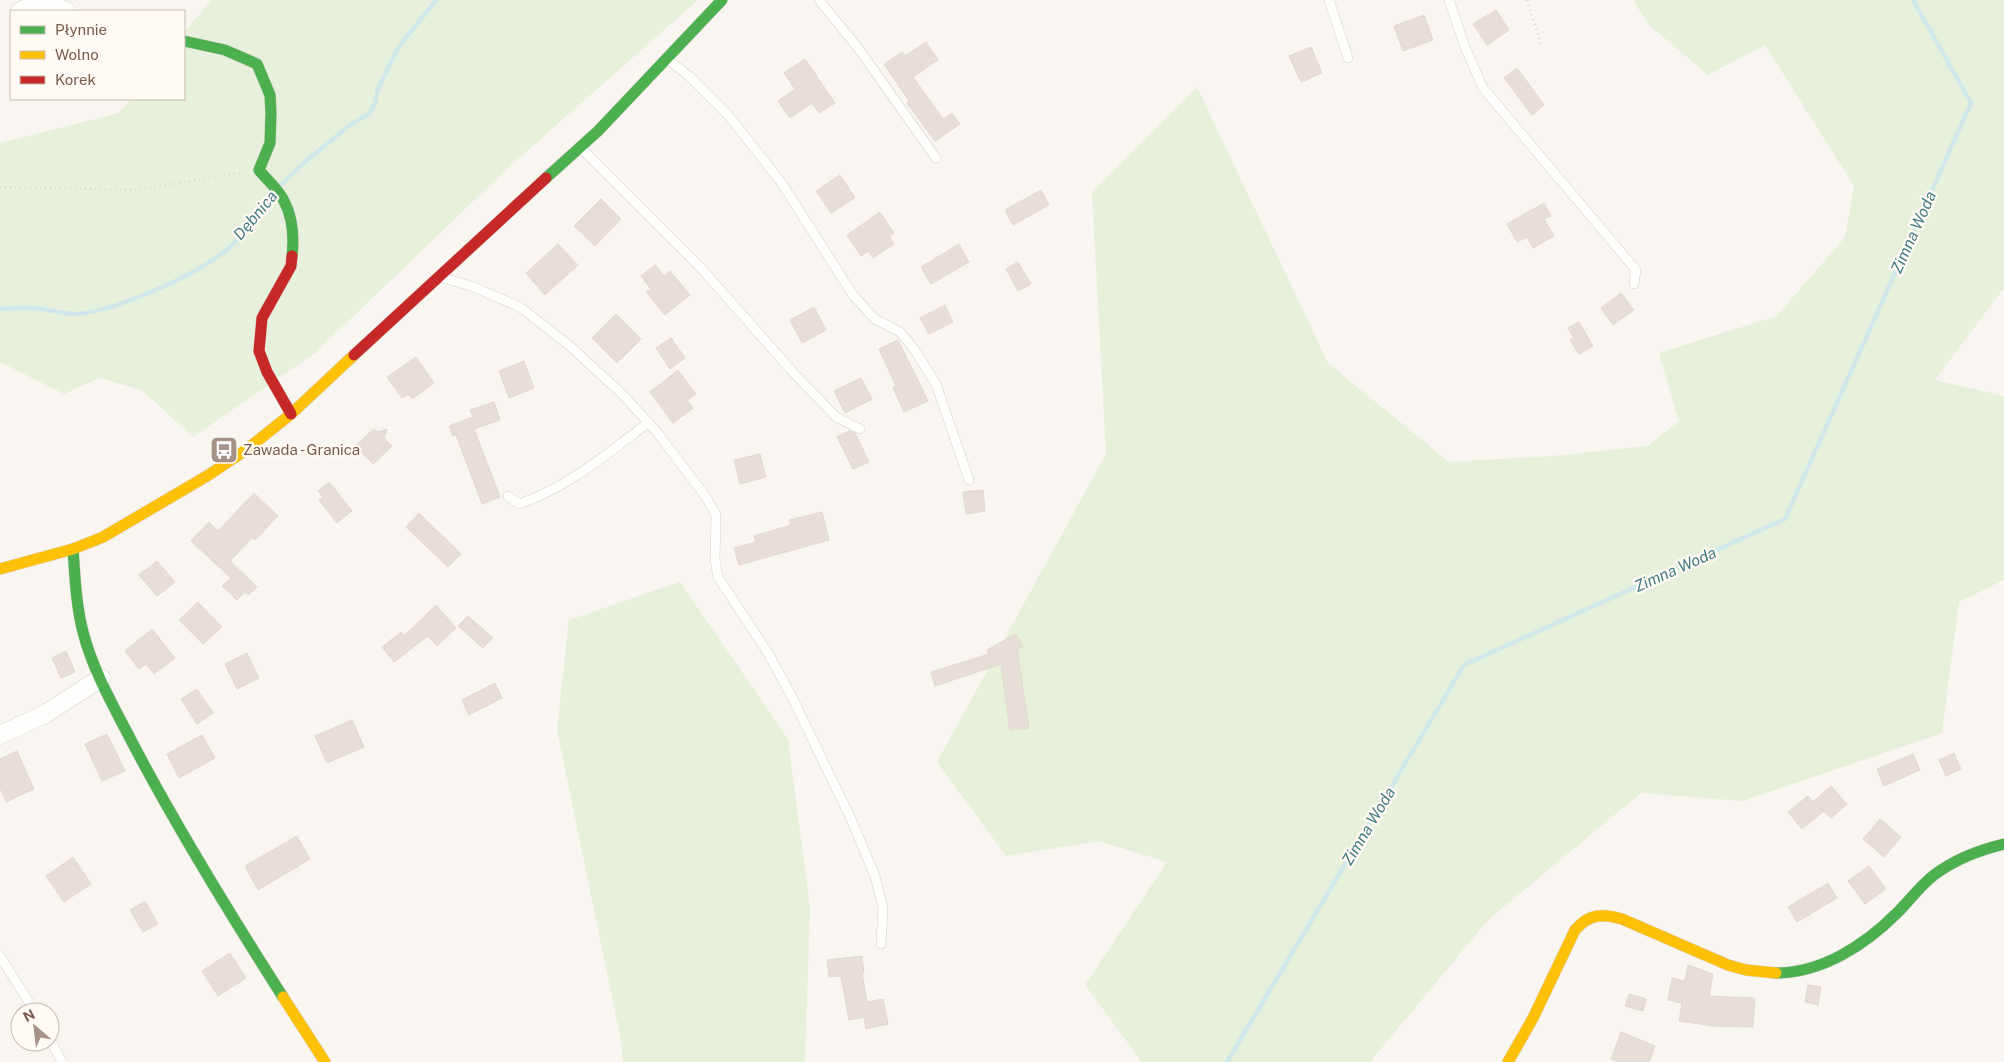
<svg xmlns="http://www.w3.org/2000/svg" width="2004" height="1062" font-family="'Public Sans',sans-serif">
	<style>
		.green { fill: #e7f0db }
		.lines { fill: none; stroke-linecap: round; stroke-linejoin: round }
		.stream { stroke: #d0e8ea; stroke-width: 4.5 }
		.building { fill: #e6ded7; stroke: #e2d8d2 }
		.lane-casing { stroke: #d7d1cb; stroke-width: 10 }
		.street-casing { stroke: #d7d1cb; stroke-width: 19 }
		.fast-casing { stroke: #d9d2cb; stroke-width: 12 }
		.slow-casing { stroke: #d9d2cb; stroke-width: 12 }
		.jam-casing { stroke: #d9d2cb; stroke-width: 12 }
		.path { stroke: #dcd5d0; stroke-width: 2.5; stroke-dasharray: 1 4; stroke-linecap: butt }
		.lane { stroke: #fefefd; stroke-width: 9 }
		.street { stroke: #fefefd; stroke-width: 18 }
		.fast { stroke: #4caf50; stroke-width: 11 }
		.slow { stroke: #ffc107; stroke-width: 11 }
		.jam { stroke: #c62828; stroke-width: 11 }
		.labels { text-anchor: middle; stroke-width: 4.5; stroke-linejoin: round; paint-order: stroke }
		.poi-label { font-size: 15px; fill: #7a5c4d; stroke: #fffaf3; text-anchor: start }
		.water-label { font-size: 16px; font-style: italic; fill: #437c86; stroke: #fffaf3 }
	</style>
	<rect width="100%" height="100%" fill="#f9f5f0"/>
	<!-- green -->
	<path class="green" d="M211,0H698L510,166L315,353L193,437L142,390L99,378L64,394L0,362V143L119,113L131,99H184V33Z
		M1633,0H2004V288L1935,380L2004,396V580L1959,602L1942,733L1743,801L1641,793L1488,920L1370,1062H1142L1085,985L1167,862L1099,841L1006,856L937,762L1106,454L1092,192L1197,87L1328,363L1449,462L1552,456L1648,446L1679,421L1659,353L1777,316L1845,237L1854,186L1765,45L1708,75L1648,24Z
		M680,582L788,739L810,908L805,1062H623L621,1041L557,730L569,620Z"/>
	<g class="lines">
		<!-- stream -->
		<path class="stream" d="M280,186L306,161L350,125L369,114L375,104L377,91L398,48L436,0
			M0,309C14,308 28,307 42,309C53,311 65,314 76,314C116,311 206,272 234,243C248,229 259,211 271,195
			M1227,1062L1464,665L1785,519L1971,103L1913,0"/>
	</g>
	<!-- building -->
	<path class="building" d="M1496,10L1509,30L1487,45L1473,24Z
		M1424,15L1433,40L1403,51L1394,26Z
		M926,42L938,60L913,77L943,119L952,113L960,124L935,141L907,103L909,101L884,64L902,52L905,56Z
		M1311,47L1322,73L1301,82L1289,56Z
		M805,59L835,103L819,113L812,103L790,118L778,101L795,89L784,73Z
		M1517,68L1544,105L1532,115L1504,78Z
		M840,175L855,198L831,213L816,191Z
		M1041,190L1049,205L1013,225L1005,210Z
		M601,199L621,219L595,246L574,226Z
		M1544,203L1551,216L1544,219L1554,236L1533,248L1527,237L1517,242L1507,224Z
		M880,212L894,233L889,236L894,244L873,258L868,251L861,256L847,235Z
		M558,244L578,265L545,295L526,273Z
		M959,244L969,262L931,284L921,267Z
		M1018,262L1031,284L1018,291L1006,269Z
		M655,265L664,276L670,271L690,295L665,315L646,292L651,289L641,276Z
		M1621,293L1634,310L1613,325L1601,308Z
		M945,305L953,322L929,334L920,318Z
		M814,307L826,330L802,343L790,320Z
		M616,314L641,339L617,363L592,338Z
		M1579,322L1593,346L1579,354L1570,340L1574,338L1568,328Z
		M671,338L685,358L670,369L656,348Z
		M898,340L928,401L904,412L893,388L896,386L879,349Z
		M416,357L434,383L412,399L409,394L402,398L387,377Z
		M524,361L534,388L509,398L499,371Z
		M678,370L696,394L687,400L693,408L673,423L650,392Z
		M861,378L872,399L845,413L834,391Z
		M494,402L500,420L474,429L500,497L482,504L456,435L453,436L449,426L473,417L470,410Z
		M374,429L378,432L387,429L384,438L392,446L373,464L355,446Z
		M849,431L855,433L869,462L853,469L837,437Z
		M760,454L766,477L740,484L734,460Z
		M329,482L352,511L337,523L319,500L323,497L318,491Z
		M983,490L985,511L966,514L963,492Z
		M254,493L278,516L255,540L252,538L230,561L257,587L249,595L245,592L237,600L222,586L231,578L191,541L209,522L218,531Z
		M822,512L829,540L739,565L734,548L756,542L754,536L791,525L789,520Z
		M419,513L461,554L448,567L406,527Z
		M157,561L175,582L157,596L139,575Z
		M198,602L222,627L203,644L179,620Z
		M436,605L456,628L437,646L428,636L394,662L382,647L401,632L404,636Z
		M468,616L493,638L483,648L458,626Z
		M152,629L175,658L154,674L146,664L139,669L125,651Z
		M1016,634L1023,646L1017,650L1029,728L1010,730L1001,664L935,686L931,672L989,654L987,650Z
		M66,651L75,672L61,678L52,658Z
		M247,653L259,678L237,689L225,664Z
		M495,683L502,698L469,715L462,700Z
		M197,689L213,713L197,724L181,699Z
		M352,720L364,747L327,763L315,736Z
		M107,734L125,771L102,781L85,744Z
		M202,735L215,758L179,778L167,754Z
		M17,751L34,789L6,802L0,788V759Z
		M1954,753L1961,769L1946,776L1939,760Z
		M1913,754L1920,770L1884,786L1877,769Z
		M1831,786L1847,804L1831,818L1824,811L1802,829L1788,812L1808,796L1813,802Z
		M1880,819L1901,837L1884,857L1863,839Z
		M297,836L310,859L258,890L245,866Z
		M73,857L91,884L64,902L46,876Z
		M1869,866L1886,889L1865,904L1848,881Z
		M1828,883L1837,898L1797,922L1788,907Z
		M145,901L158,924L143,932L130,910Z
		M230,953L246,978L218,996L202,971Z
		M862,956L864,973H862L867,1002L883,999L888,1024L866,1029L864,1017L849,1020L841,976L829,977L827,960Z
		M1688,965L1713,974L1709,996L1755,998L1753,1027L1713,1026L1679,1021L1682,1003L1668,1000L1672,978L1685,981Z
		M1808,985L1821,987L1818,1005L1805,1002Z
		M1629,994L1646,999L1643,1011L1625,1006Z
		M1621,1032L1655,1046L1649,1062H1619L1611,1059Z"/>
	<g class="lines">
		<defs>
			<path id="lane" d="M819,0L858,48L936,158
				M1329,0L1348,58
				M1449,0L1465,47L1483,88L1636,270L1634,284
				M667,59L689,76L728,115L781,182L853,295L875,319L900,332L914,349L936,384L969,480
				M581,148L701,268L791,370L836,417L860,429
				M440,277L471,286L520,307L570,346L622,394L656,431L706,497L716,515L715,560L718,577L768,653L792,697L851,819L875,876L883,908L881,944
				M508,496L519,504C567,488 608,453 648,423
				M0,956L35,1012
				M50,1039L62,1062"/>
			<path id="street" d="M20,11L42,2L66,11
				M0,735L45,714L101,678"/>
			<path id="fast" d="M184,41L225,50L257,64L270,95L271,113L270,143L259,170C267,180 279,190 284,201C293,218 294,238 292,256
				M546,178L598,131L722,0
				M73,549C75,577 76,605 83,632C93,671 114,707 132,742C178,830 230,914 283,997
				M1776,973C1822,973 1865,945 1897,913C1909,901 1920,886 1934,875C1955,859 1979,850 2004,844"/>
			<path id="slow" d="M0,569L73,549L103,537L207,476L246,450L291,414L354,355
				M283,997L325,1062
				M1508,1062L1533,1018L1575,930C1589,914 1602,913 1622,919L1728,965L1746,970L1776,973"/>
			<path id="jam" d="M354,355L546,178
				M291,414L267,372L259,351L262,318L291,266L292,256"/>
		</defs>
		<!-- lane casing -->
		<use href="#lane" class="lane-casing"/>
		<!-- street casing -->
		<use href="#street" class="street-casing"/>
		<!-- fast casing -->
		<use href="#fast" class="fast-casing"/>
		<!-- slow casing -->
		<use href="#slow" class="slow-casing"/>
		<!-- jam casing -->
		<use href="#jam" class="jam-casing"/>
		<!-- path -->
		<path class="path" d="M1527,0L1541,44
			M0,187L136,190L240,173"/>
		<!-- lane -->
		<use href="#lane" class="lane"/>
		<!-- street -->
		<use href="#street" class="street"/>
		<!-- fast -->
		<use href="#fast" class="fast"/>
		<!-- slow -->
		<use href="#slow" class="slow"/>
		<!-- jam -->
		<use href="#jam" class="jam"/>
	</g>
	<!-- icons -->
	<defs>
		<symbol id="bus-square" viewBox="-11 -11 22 22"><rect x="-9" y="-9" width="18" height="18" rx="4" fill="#a69286" stroke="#fffaf3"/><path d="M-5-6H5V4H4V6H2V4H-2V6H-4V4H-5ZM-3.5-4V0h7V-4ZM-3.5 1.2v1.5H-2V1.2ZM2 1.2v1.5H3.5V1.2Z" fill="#fff"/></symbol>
	</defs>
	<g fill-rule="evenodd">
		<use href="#bus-square" x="208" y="434" width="32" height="32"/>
	</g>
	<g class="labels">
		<!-- poi labels -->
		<g class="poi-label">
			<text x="243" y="455">Zawada - Granica</text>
		</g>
		<!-- water labels -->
		<g class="water-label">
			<text transform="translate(255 215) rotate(-50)" y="6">Dębnica</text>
			<text transform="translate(1913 232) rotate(-66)" y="6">Zimna Woda</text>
			<text transform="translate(1675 569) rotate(-24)" y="6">Zimna Woda</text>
			<text transform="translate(1368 826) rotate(-59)" y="6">Zimna Woda</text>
		</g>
	</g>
	<!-- legend -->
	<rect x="10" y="10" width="175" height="90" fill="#fffaf3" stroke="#cabbb1"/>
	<rect x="20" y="26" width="25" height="8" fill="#4caf50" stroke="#cabbb1"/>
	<text x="55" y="35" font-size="15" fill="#7a5c4d">Płynnie</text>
	<rect x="20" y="51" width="25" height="8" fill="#ffc107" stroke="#cabbb1"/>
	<text x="55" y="60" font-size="15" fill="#7a5c4d">Wolno</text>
	<rect x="20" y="76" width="25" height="8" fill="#c62828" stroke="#cabbb1"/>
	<text x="55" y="85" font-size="15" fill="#7a5c4d">Korek</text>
	<!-- north arrow -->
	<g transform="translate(35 1027) rotate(332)"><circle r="24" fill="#fffaf3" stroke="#cabbb1"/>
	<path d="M0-4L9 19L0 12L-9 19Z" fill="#a69286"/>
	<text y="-8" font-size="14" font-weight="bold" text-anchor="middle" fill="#7a5c4d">N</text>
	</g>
</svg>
